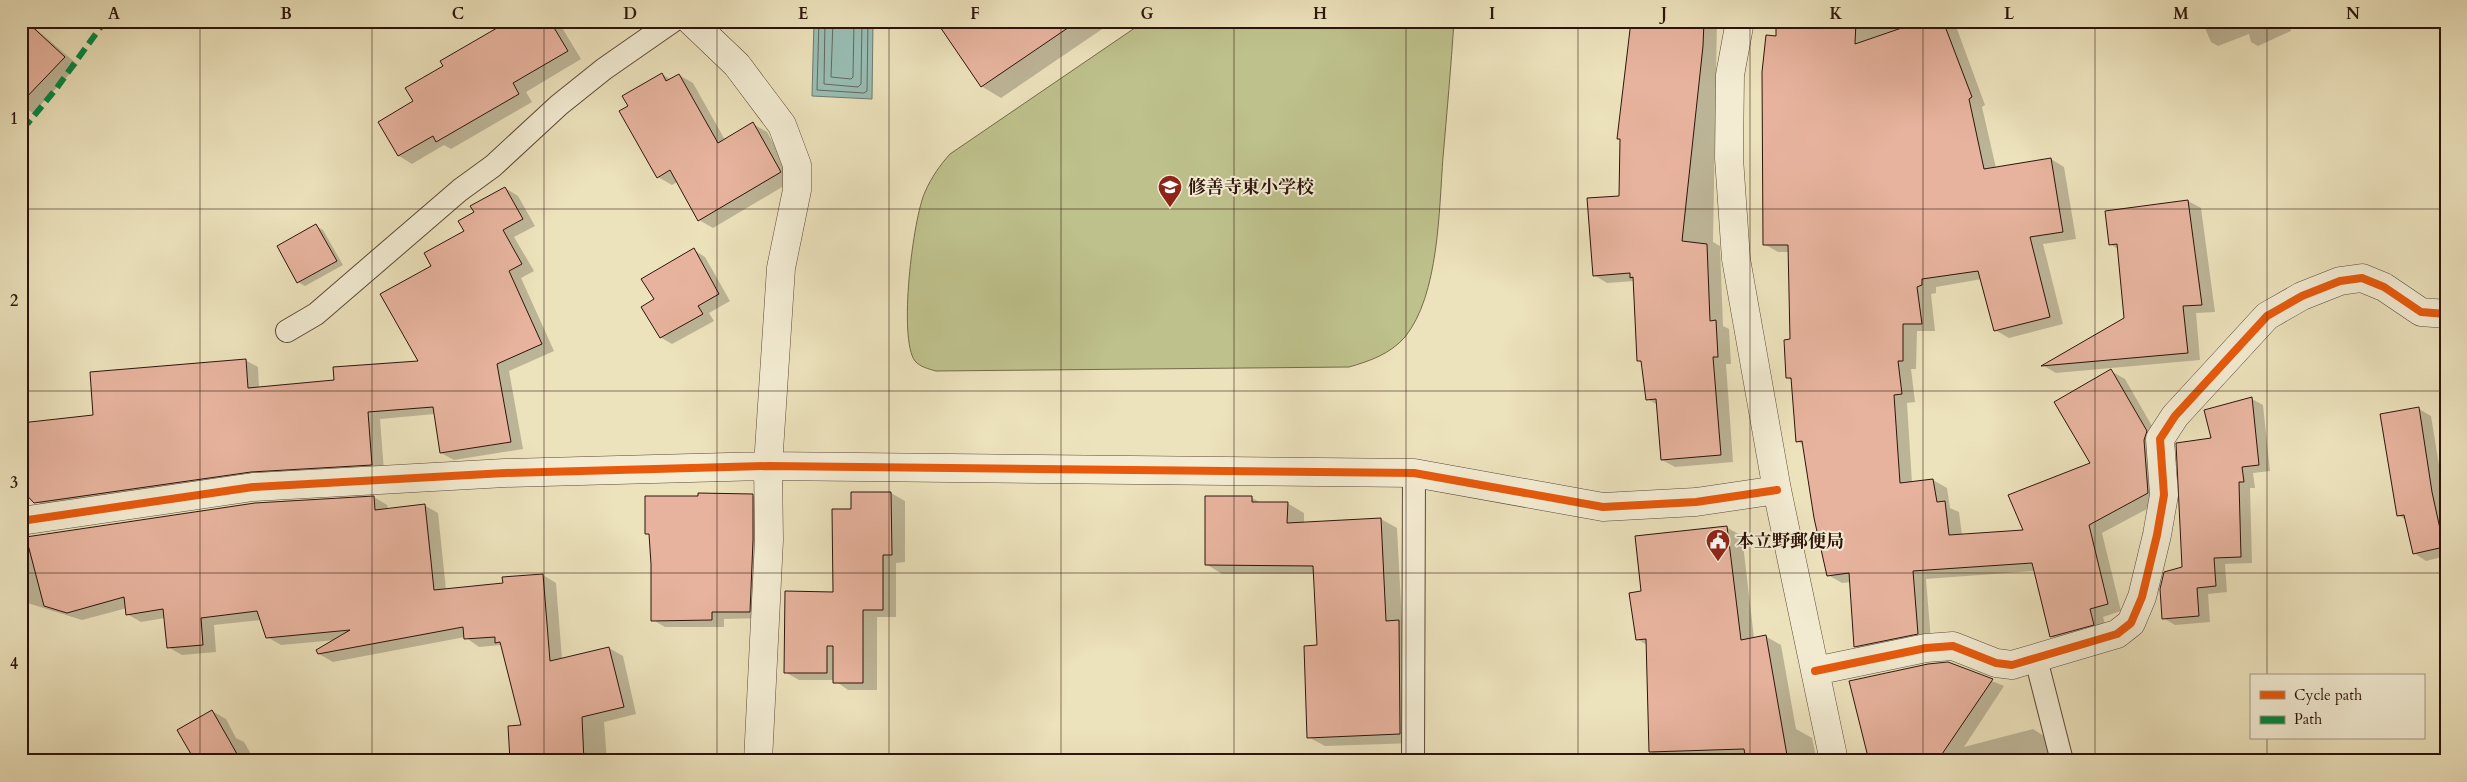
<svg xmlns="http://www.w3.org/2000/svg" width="2467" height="782" font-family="Cardo,'Noto Serif JP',serif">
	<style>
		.green { fill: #bec18c; stroke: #766a4b }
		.water { fill: #99bdb4; stroke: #6e7970 }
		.shadow { fill: #0003 }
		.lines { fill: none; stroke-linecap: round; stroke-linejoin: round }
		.shore { stroke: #63685f; stroke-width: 1 }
		.building { fill: #e7b39e; stroke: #2d140a }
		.service-casing { stroke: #5d4836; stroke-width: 24 }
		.minor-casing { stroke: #5d4836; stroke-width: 29 }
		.service { stroke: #f3ecd3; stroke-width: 22 }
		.minor { stroke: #f3ecd3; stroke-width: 28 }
		.quiet { stroke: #00873e; stroke-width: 6; stroke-dasharray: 12 6; stroke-linecap: butt }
		.cycleway-casing { stroke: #f3ecd3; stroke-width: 11 }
		.cycleway { stroke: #e8590c; stroke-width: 8 }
		.grid { fill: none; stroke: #2d140a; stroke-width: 1; stroke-opacity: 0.55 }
		.labels { text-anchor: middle; stroke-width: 4; stroke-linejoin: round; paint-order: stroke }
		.poi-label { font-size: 18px; font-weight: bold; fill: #2d140a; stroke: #f3ecd3; text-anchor: start }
		.neatline { fill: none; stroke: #2d140a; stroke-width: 2 }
		.grid-label { font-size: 16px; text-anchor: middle; font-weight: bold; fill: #2d140a }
	</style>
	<rect width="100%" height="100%" fill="#ece2bc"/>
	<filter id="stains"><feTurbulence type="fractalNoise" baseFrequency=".004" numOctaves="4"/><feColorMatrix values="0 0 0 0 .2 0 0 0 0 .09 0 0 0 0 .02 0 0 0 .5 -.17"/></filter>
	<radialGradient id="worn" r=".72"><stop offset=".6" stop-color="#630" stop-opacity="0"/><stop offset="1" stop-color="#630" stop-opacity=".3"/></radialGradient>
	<!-- green -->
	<path class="green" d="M1145,21H1454C1451,67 1447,112 1443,157C1439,210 1439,295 1405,337C1390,354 1370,361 1349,367L936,371C929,369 920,367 915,361C898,339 913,218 925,192C931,178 940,165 950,154Z"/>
	<!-- water -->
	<path class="water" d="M814,21H873L872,99L812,96Z"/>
	<!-- shadow -->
	<path class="shadow" d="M21,21H31L29,23L78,65L33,113L21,106Z
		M519,21H558L581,59L526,92L532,102L451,149L444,145L412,164L399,156L415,101Z
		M937,21H1114L1001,98L981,86Z
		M1633,21H1717L1713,242L1720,246L1723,326L1729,329L1731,364H1726L1733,462L1675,467L1662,460L1658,405L1647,399L1643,363L1639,360L1635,281L1607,283L1594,275L1620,197L1622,140L1619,138Z
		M1778,21H1954L1985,105L1982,107L1996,168L2051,159L2064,167L2076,239L2043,244L2063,324L2009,338L1995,330L1982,279L1936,287V293L1931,294L1935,331H1917L1916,369H1911L1915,402L1907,403L1912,483L1933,480L1947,488L1950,508L1959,512L1962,535L2024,531L2091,464L2111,371L2125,379L2160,440L2162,501L2102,533L2121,611L2103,617L2107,632L2065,644L2052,637L2035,571L1926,579L1931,641L1869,654L1855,646L1851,582L1842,583L1828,575L1804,445L1797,441L1793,381L1787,377L1792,341L1789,252H1778L1764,244Z
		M2202,21H2288L2291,31L2258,46L2251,42L2249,34L2218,46L2211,42Z
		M662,74L671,80L679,75L693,83L725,140L753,124L767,132L794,180L713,228L699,220L677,182L672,185L658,177L629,106Z
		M505,188L518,196L535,226L514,237L534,271L521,278L554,351L509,371L523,449L454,460L441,453L435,414L380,419L384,471L44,506L31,498L94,416L245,360L258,367L259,388L335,381L420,362L432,266L465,232L475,213Z
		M2188,201L2201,208L2215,312L2196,313L2200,360L2056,373L2044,366L2125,319L2118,249L2110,244Z
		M316,226L323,230L343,265L305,286L298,282Z
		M694,250L705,257L730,301L709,313L714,321L672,344L660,337Z
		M2252,399L2263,405L2270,471L2253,473L2255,488H2250L2252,563L2225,564L2227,592L2208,594L2210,622L2175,625L2163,618L2183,568L2212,439Z
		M2419,409L2431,416L2446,508V556L2426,561L2414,553L2406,520L2398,515Z
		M891,493L905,501V562L896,563V617H877V690H848L834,680H799L785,672L834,593L852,510Z
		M752,495L765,502L762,618L724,619V627H665L653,620L650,535L646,533Z
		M374,497L387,505L388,510L424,505L438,513L446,590L504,584L543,575L556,583L562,659L609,648L623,656L636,714L604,722L607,761H511L522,726L501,645L479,647L465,637L333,662L319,654L336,640L281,645L267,637L261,620L214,625L216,652L182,655L168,647L165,618L141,622L127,614V608L82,620L21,601V544L165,518Z
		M1252,498L1261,503H1287L1304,513V523L1381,519L1397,528L1402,624L1415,631L1416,743L1325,746L1308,737L1319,646L1314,574H1222L1206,564Z
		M1726,527L1742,536L1754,638L1765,636L1781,645L1796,729L1812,738L1817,761H1666L1651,752L1647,645L1637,639L1643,592Z
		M1948,663L2004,686L1964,747L2033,729L2044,736L2050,761H1870Z
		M212,711L226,719L236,738L244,742L255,761H196Z"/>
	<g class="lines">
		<!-- shore -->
		<path class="shore" d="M819,21L817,90L864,93L867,91L868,21
			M825,21L824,84L858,87L861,84L862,21
			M833,21L831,77L851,79L853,77L854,21"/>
	</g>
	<!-- building -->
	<path class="building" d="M21,21H26L65,57L21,103Z
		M509,21H550L568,51L513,83L519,94L436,142L433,136L398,156L378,122L413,101L405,88L443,66L440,61Z
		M936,21H1078L981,87Z
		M1631,21H1704L1703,46L1682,241L1707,244L1710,321L1716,320L1718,357H1713L1721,455L1661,460L1656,399L1646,400L1641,361H1637L1633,277L1630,278V273L1593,276L1587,198L1619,196L1620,139H1617Z
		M1776,21H1856L1855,44L1922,21H1943L1972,97L1969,99L1984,169L2051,158L2063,232L2030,237L2050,317L1994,331L1978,271L1922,279V285L1917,287L1922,324H1903V361H1898L1902,394L1894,395L1900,483L1933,479L1937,502L1945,501L1949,535L2023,530L2008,495L2090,463L2054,402L2111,369L2147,431L2144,440L2148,493L2089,525L2108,604L2090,609L2094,625L2050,637L2032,563L1913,571L1918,634L1854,647L1849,573L1827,576L1814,518L1802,441L1796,442L1791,378H1786L1784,340L1790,339L1788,245H1763L1762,72L1766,35L1776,36Z
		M662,73L666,81L679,74L718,143L753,122L781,172L698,221L670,170L657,178L619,111L628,106L622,96Z
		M505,187L523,219L503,230L522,264L509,271L542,344L497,364L511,442L440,453L433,407L368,412L372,465L251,472L34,503L21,489V423L93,415L90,372L246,359L248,388L334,380L333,367L418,361L380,294L431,266L424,253L464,231L458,221L474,212L470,206Z
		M2188,200L2202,305L2183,306L2188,353L2041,366L2124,318L2117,244L2109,245L2105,211Z
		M316,224L337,261L297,283L277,246Z
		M694,248L719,294L698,306L703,314L660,338L641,307L654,299L641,279Z
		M2252,397L2259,465L2242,467L2244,482H2239L2241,557L2214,558L2216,586L2197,588L2199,616L2162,619L2160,589L2164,572L2182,567L2176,443L2211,438L2204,410Z
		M2419,407L2432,492L2444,547L2413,554L2404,515L2397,516L2380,414Z
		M851,492H891L892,555H883V610H863V683H833V646H827V673H784L785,591L833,592L832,509H851Z
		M698,493L753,494V540L750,612H712V620L651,621V564L649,534H645V496H698Z
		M374,496L375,510L425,504L434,590L503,583L502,577L543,574L550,661L609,647L624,707L582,717L584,761H510L508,726L521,725L500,642L495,643V637L464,639L463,627L318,654L316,650L350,630L266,638L257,611L201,618L203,645L167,648L163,609L126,615L124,597L67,613L44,606L26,537L255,503Z
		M1205,496H1252V502H1288L1287,523L1381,518L1386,621L1399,620L1400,734L1307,738L1304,646L1317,645L1313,566L1205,565Z
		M1727,526L1741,640L1766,635L1788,761H1746L1744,749L1649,752L1646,639L1636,640L1629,593L1641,591L1635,536Z
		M1948,662L1993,679L1940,757L1927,761H1869L1849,681L1928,664Z
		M212,710L241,761H195L177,730Z"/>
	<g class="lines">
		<defs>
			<path id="service" d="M287,331L316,314L460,190L493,166L559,105L604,69L673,21
				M2036,659L2062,761
				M1413,761L1414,473"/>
			<path id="minor" d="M691,21L737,65L782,125L797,165V190L781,268L768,466L769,540L758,761
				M1740,21L1730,75L1729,158L1736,259L1777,490L1834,761
				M21,521L253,487L505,473L768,466L1414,473L1603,507L1696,502L1777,490
				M1815,671L1926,648L1953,646L1996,663L2012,665L2117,634L2131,623L2142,597L2157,535L2164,495L2160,439L2175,416L2267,316L2302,296L2340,281L2362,278L2384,287L2421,312L2446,314"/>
		</defs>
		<!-- service casing -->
		<use href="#service" class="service-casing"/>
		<!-- minor casing -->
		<use href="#minor" class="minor-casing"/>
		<!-- service -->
		<use href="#service" class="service"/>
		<!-- minor -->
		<use href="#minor" class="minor"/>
		<!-- quiet -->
		<path class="quiet" d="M21,127L28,123L56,89L105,21"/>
		<defs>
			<path id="cycleway" d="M21,521L253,487L505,473L768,466L1414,473L1603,507L1696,502L1777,490
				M1815,671L1926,648L1953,646L1996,663L2012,665L2117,634L2131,623L2142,597L2157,535L2164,495L2160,439L2175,416L2267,316L2302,296L2340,281L2362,278L2384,287L2421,312L2446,314"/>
		</defs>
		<!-- cycleway casing -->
		<use href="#cycleway" class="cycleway-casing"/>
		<!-- cycleway -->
		<use href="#cycleway" class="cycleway"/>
	</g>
	<!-- grid -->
	<path class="grid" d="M200,21V761M372,21V761M544,21V761M717,21V761M889,21V761M1061,21V761M1234,21V761M1406,21V761M1578,21V761M1750,21V761M1923,21V761M2095,21V761M2267,21V676M21,209H2446M21,391H2446M21,573H2446M2267,738V761"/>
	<!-- icons -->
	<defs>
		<symbol id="school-pin" viewBox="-11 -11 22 30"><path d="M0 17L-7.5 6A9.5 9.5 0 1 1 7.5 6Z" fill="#8f2418" stroke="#f3ecd3"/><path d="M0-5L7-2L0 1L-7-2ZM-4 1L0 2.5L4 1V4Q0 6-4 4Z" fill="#fff"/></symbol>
		<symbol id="civic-pin" viewBox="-11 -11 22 30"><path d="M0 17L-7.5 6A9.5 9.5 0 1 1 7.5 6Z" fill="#8f2418" stroke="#f3ecd3"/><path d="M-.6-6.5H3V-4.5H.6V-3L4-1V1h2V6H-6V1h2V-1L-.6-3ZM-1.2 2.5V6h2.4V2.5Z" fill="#fff"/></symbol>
	</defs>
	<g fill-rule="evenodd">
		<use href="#school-pin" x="1156" y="173" width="28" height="38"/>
		<use href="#civic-pin" x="1704" y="527" width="28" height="38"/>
	</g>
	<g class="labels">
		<!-- poi labels -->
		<g class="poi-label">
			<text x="1188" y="193">修善寺東小学校</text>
			<text x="1736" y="547">本立野郵便局</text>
		</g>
	</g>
	<!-- margin -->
	<rect width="2467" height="782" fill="none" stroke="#ece2bc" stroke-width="55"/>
	<!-- legend -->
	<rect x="2250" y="674" width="175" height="65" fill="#f3ecd3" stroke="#a49683"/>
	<rect x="2260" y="691" width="25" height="8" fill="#e8590c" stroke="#a49683"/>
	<text x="2294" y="700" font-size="15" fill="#2d140a">Cycle path</text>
	<rect x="2260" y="716" width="25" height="8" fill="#00873e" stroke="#a49683"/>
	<text x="2294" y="724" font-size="15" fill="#2d140a">Path</text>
	<rect x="28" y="28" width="2412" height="726" class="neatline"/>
	<g class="grid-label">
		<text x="114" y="19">A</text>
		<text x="286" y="19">B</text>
		<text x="458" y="19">C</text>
		<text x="630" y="19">D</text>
		<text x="803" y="19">E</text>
		<text x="975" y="19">F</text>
		<text x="1147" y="19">G</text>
		<text x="1320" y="19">H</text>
		<text x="1492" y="19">I</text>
		<text x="1664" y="19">J</text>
		<text x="1836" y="19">K</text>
		<text x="2009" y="19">L</text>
		<text x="2181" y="19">M</text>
		<text x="2353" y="19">N</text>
		<text x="14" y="124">1</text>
		<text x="14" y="306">2</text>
		<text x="14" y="488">3</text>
		<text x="14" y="669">4</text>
	</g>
	<rect width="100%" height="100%" filter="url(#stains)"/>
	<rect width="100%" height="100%" fill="url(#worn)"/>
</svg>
